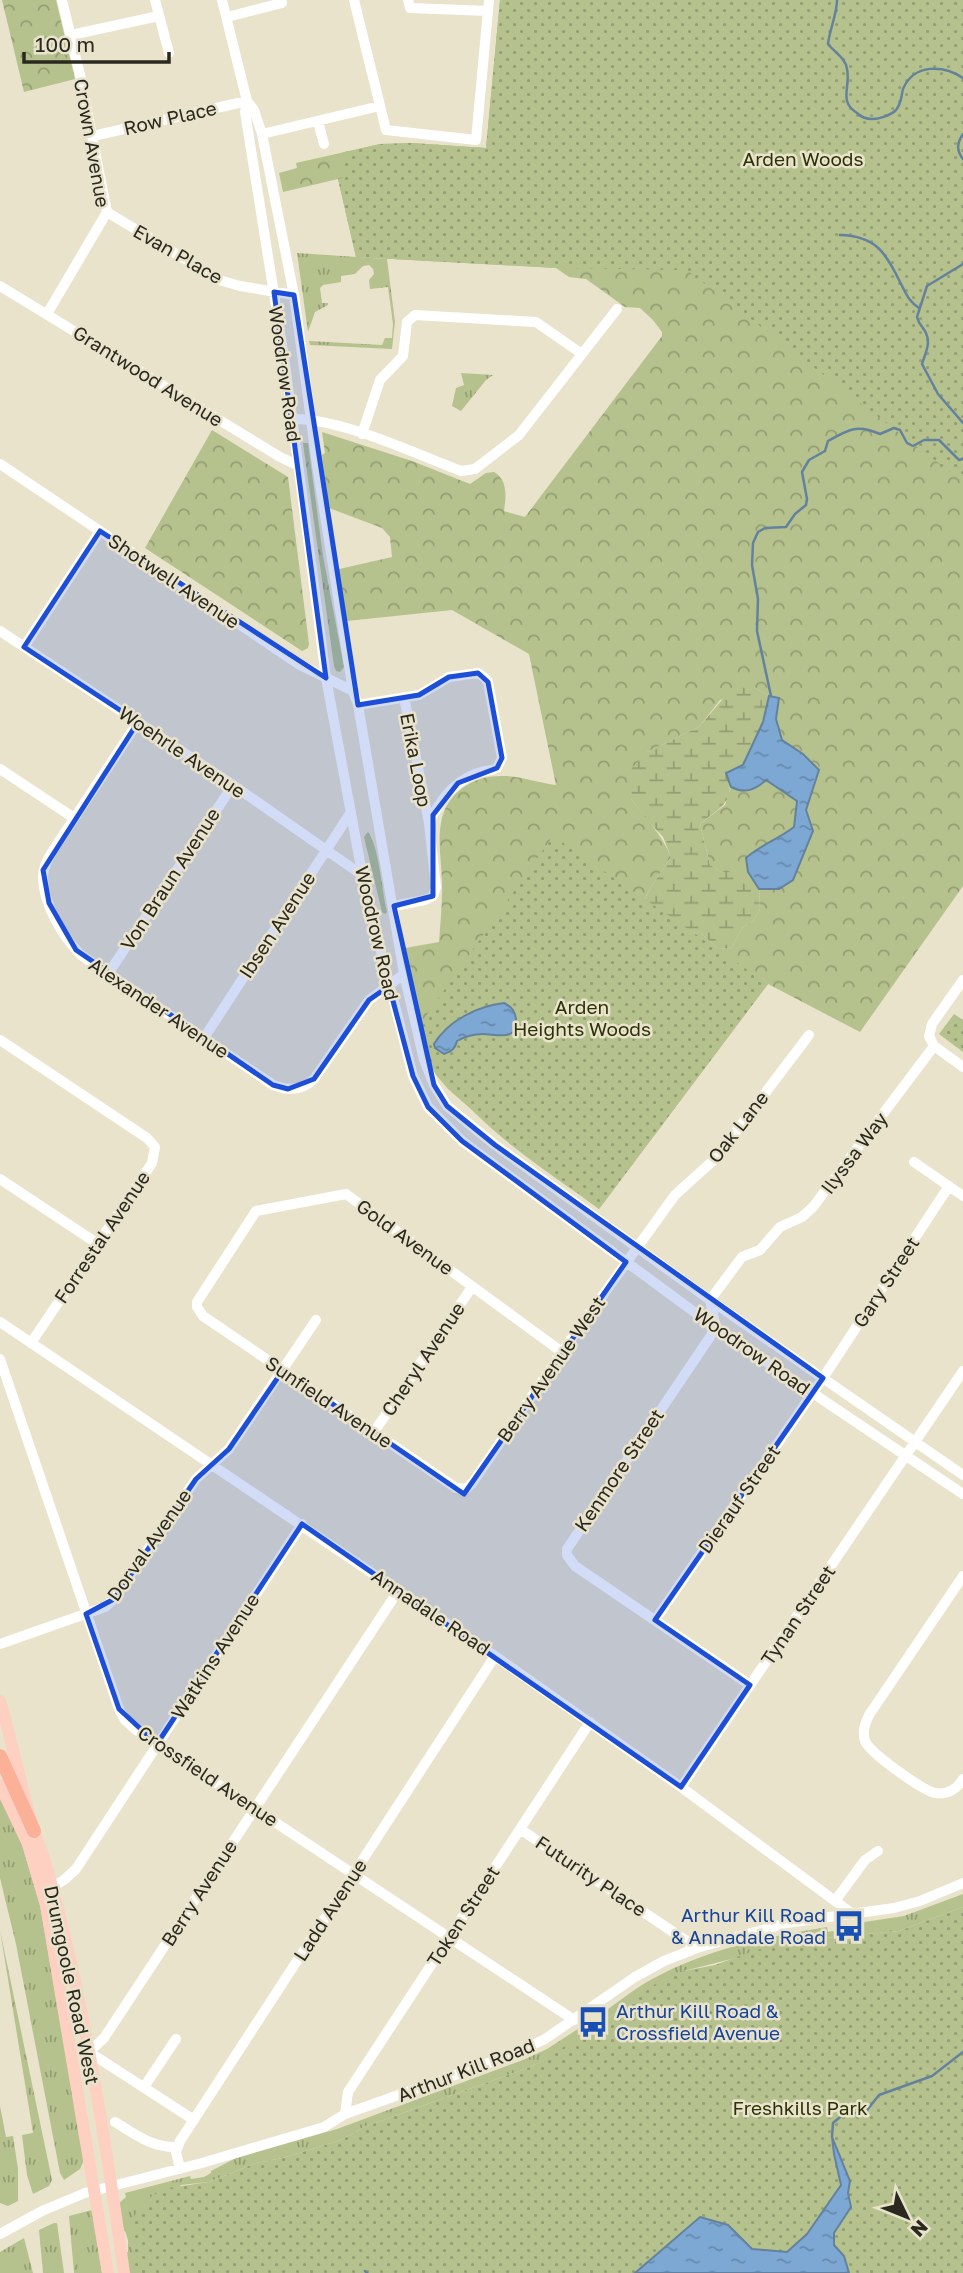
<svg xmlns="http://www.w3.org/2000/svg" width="963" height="2273" font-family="'Golos Text',sans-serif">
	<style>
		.grass { fill: url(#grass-tufts) }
		.forest { fill: url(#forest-crowns) }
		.wetland { fill: url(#wetland-marsh) }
		.park { fill: url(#park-dots) }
		.water { fill: url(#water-ripples); stroke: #64829d; stroke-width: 2 }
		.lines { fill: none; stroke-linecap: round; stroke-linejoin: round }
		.stream { stroke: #64829d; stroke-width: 2.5 }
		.minor { stroke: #fff; stroke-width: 10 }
		.major { stroke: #fdd0c1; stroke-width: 12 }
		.highway { stroke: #fbb098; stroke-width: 14 }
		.marked { fill: #1d4ed8; fill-opacity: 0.2; stroke: #1d4ed8; stroke-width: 5; stroke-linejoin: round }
		.labels { text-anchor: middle; stroke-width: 5; stroke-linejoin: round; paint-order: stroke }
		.street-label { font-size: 19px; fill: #2a281f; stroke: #e9e3cc }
		.park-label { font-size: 19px; fill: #2b3306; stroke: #e9e3cc }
		.transit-label { font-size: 19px; fill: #164399; stroke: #e9e3cc; text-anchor: end }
	</style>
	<defs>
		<pattern id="grass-tufts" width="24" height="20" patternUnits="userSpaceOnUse" patternTransform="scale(1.75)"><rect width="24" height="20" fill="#b5c28d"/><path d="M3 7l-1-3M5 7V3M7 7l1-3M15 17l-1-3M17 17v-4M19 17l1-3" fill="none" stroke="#939e73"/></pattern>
		<pattern id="forest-crowns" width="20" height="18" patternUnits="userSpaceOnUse" patternTransform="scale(1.75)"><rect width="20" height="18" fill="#b5c28d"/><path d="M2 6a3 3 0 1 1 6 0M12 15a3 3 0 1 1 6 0" fill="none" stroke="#939e73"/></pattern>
		<pattern id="wetland-marsh" width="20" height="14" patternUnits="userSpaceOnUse" patternTransform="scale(1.75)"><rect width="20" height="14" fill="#b5c28d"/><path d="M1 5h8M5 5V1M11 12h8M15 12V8" fill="none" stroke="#939e73"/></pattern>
		<pattern id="park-dots" width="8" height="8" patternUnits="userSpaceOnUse" patternTransform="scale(1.75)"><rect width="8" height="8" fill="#b5c28d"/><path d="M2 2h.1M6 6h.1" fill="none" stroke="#939e73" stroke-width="1.8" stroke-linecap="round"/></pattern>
		<pattern id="water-ripples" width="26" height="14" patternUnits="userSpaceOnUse" patternTransform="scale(1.75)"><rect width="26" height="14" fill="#7da8d3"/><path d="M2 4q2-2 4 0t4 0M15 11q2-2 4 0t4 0" fill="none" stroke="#6789ab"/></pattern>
	</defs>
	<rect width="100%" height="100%" fill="#e9e3cc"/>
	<!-- grass -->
	<path class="grass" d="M297,253L387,259L395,322L392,349L310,345L309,341L382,345L385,338H392L393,324L388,287L370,289L369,280L374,274L373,269L369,265L363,266L355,274L341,276V282L323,285L320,288L322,303H328V305L315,312L308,332Z
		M461,373L493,375L486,380L461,411L452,406L456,388L464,385Z
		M303,443H308L323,556L344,667L340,672L336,671L334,666Z
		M368,832C379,846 382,892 387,912L385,914L382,912L364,837Z
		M0,1796L20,1838L40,1905L84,2160L80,2169L64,2180L60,2173L16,1944L0,1878Z
		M963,1894V1907L899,1931L811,1939L684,1971L614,2014L596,2027L582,2044L564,2048L533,2066L364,2127L341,2140L283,2158L256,2163L209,2182L181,2185L137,2241L135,2253V2273H128L125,2253L128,2252V2240L125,2231H122L118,2204L126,2197L125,2193L190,2176L191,2179L204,2177L211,2173V2171L236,2158L337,2129L523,2060L547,2049L584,2025L585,2027L603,2016L601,2014C621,2000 639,1985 660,1975C712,1948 770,1936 827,1927L828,1932L847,1928L851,1924L904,1916Z
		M0,1930L52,2180L49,2186L33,2194L27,2175L22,2135L33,2133Z
		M0,2106L6,2137L13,2136L18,2169V2201L8,2206L0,2203Z
		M92,2210L102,2273H74L69,2216Z
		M54,2223H57L64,2273H43L39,2230Z
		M24,2238L33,2273H0V2252Z"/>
	<!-- forest -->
	<path class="forest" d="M2,0H56L75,79L24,92Z
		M500,0H963V886L860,1032L768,984L599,1209C549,1172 491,1137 453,1088L680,932L701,933L717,948L731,949L742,928L753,921L760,909L759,889H779L806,810L803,754L782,740L776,719L779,698L769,696L754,687L720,700L699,727L647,752L631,799C647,820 661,833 671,857L651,887L640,908L432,1024L421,1023L405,948L439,942C440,926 442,909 442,893C443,871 437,845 441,823C446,793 473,775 503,776C521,776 539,783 556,785L529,654L452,610L347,621L335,570L392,557L390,537L382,528L329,508L322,455L325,453L322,432L412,461L470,484L486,473L494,472C508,480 506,497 504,511L525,517L662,336V332L653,320L640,308L625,307L586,279L569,277L556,268L356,257L338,179L283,192L279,173L297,168L296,163L380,144L412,143L486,148Z
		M212,430L288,477L309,644L308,648L302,651L145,548Z
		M765,779L797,801L795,827C777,839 762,844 747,858L748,872H721L710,865L700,824L725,805L731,787L742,791Z"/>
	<!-- wetland -->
	<path class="wetland" d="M737,682L754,687L769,696L763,722L743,765L727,773C737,802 719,808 700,824L710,865L721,872H748L759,889L760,909L753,921L742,928L731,949L717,948L701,933L680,932L640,908L651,887L671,857L663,837L648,821L631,799L630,770L647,752L699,727Z"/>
	<!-- park -->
	<path class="park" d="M500,0H963V482L687,270L556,268L356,257L338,179L346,177L341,153L380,144L412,143L486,148Z
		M553,836L768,984L599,1209L497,1132L448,1089L436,1075L430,1065L421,1023Z
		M954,1014L963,1020V1052L939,1034Z
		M963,1907V2273H135L131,2222L139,2208L152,2196L168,2188L209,2182L256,2163L283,2158L341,2140L364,2127L533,2066L596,2027L656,1984L684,1971L715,1965L756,1950L811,1939L899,1931Z"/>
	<!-- water -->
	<path class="water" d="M769,696L779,698L776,719L782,740L803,754L819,770L806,810L813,831L793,880L779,889H759L748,872L746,858C762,844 777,840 794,827L797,801L766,780C755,790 745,794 731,787L726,773L743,765L763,722Z
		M504,1003C512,1007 515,1011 516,1020C518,1042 496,1034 483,1034C475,1034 464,1037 457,1041C455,1049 452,1051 444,1054L435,1048L434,1044C448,1021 477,1006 504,1003Z
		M832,2137L850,2181L848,2193L851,2207L834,2233V2245L844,2256L849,2273H635L700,2217L728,2225L752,2249L787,2252L807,2234L841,2185L834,2154Z"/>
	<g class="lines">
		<!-- stream -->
		<path class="stream" d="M837,0C837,14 830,28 828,44C834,52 846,58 847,69C851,87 838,101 857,113C861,117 866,119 872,119C880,119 891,115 896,110C902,103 901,96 903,89C914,63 944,65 963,78
			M963,134C957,143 956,150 963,159
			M840,235C876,236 886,253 900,282C906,293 908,301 919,308
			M963,264L927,286L917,317C919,325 923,327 926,333C931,344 925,354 922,364L938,394L963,423
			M771,696L757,631L758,599L752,565L753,543L758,532L765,528L786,527L795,514L806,505L807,499L802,472L809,460L825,451L828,441C849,429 857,424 880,434L894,428L900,430L907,443L913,446L924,440H939L959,460L963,459
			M832,2137L833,2123L846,2112L864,2114L879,2095L932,2076L963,2052
			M365,2271L367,2273"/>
		<!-- minor -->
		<path class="minor" d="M155,0L169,53
			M222,0L247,101L245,112L285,363L326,678L365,889L413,1076L428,1107L462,1141L716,1328L963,1494
			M354,0L386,130L476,140L489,0
			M408,0L410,8L488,11
			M227,17L282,3L281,0
			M71,35L159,16
			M247,101L254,110L262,134L294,295L318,472L353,691L358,705L404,974L424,1060L434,1085L447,1106L495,1145L710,1300L963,1475
			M318,122L324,144
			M262,134L380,106
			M93,136L247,101
			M107,212L219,280L240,286L294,295
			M0,286L280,457L297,465
			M47,314L107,212L80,75L62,0
			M292,419C341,418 413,453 461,471L475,469L519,435L617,309
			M362,434L380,380L403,356L407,322L415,315L536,322L582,354
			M0,464L300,665L353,691
			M0,631L233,785L362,875
			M24,647L100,531
			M404,697L429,823
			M358,705L419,695L449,677L478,673L485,678L488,682L502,758L497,768C490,771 482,771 475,774C452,783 439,802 429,823L436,887L433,896L425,900L394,906
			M138,722L52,852C47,860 43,868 43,877C43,904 63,937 81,955L273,1085C288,1091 302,1091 314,1079L369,1000L404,974
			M0,769L74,818
			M108,974L233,785
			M963,980L932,1024L929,1036L934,1046L963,1067
			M204,1038L351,812
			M0,1040L147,1138L155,1147L152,1163L31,1343
			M914,1162L963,1196
			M0,1179L98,1244
			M0,1322L495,1656L681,1787L854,1915
			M562,1352L346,1194L256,1211L197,1302V1307L203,1316L456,1488L466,1489L473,1482L562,1352L675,1195L716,1158L809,1035
			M0,1359L119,1709L125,1720L135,1729L157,1744L574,2020
			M374,1432L472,1287
			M963,1576L869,1715C865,1724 862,1731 865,1741C870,1753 922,1790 935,1793C947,1795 957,1789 963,1779
			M655,1620L823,1378L949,1186
			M0,1644L105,1607L114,1599L196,1479L229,1449L316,1320
			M750,1685L575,1566L567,1555V1549L716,1328L710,1300L742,1257L760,1250L780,1227L802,1217L813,1207L934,1046
			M681,1787L963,1371
			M520,1829L697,1948
			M52,1887L64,1880L76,1869L302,1524
			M835,1901L865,1860L878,1851
			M144,2087L176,2039
			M345,2114L348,2092L590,1722
			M194,2120L89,2052L104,2038L398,1591
			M115,2122C135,2134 152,2148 177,2147
			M180,2169L176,2152L180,2141L495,1656
			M0,2234L42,2211L85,2193L202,2163L324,2127L345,2114L511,2055L545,2039L635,1977L664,1961L697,1948L787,1923L894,1908L920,1901L963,1883"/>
		<!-- major -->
		<path class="major" d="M0,1701C13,1744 21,1788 34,1830C37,1842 43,1853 46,1865C84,1998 105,2137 124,2273
			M0,1785L28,1844L46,1905L108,2273"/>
		<!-- highway -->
		<path class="highway" d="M0,1756L34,1831"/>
	</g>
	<!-- marked area -->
	<path class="marked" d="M274,292L294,295L358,705L419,695L449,677L478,673L488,682L502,758L497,768L458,783L433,815V896L394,906L434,1085L447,1106L495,1145L823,1378L655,1620L750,1685L681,1787L302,1524L157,1744L119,1709L86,1614L114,1599L196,1479L229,1449L283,1370L464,1494L626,1262L462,1141L428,1107L413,1076L389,986L369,1000L314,1079L288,1089L273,1085L76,950L49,903L43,870L138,722L24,647L100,531L326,678Z"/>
	<!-- icons -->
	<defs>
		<symbol id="bus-bare" viewBox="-9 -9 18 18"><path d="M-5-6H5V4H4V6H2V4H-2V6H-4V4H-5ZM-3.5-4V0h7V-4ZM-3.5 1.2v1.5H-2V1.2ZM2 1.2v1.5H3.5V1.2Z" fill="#1a4fb4" stroke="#e9e3cc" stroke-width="2.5" paint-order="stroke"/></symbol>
	</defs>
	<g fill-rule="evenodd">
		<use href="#bus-bare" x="827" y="1904" width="44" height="44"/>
		<use href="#bus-bare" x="571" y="2000" width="44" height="44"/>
	</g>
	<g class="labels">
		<!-- street labels -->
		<g class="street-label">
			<text transform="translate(170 118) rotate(-13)" y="7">Row Place</text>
			<text transform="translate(92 143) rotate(80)" y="7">Crown Avenue</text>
			<text transform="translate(178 254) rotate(30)" y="7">Evan Place</text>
			<text transform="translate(285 374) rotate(82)" y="7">Woodrow Road</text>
			<text transform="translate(148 376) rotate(32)" y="7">Grantwood Avenue</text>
			<text transform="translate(174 581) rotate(34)" y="7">Shotwell Avenue</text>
			<text transform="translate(182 752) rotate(34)" y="7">Woehrle Avenue</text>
			<text transform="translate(416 760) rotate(79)" y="7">Erika Loop</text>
			<text transform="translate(170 879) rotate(-57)" y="7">Von Braun Avenue</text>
			<text transform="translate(277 925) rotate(-57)" y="7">Ibsen Avenue</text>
			<text transform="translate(377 933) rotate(77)" y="7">Woodrow Road</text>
			<text transform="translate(159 1008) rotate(34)" y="7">Alexander Avenue</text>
			<text transform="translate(738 1127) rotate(-52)" y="7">Oak Lane</text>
			<text transform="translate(854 1153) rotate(-53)" y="7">Ilyssa Way</text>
			<text transform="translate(102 1237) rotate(-56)" y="7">Forrestal Avenue</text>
			<text transform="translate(405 1237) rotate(36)" y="7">Gold Avenue</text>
			<text transform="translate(886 1282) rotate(-57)" y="7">Gary Street</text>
			<text transform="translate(752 1351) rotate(35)" y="7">Woodrow Road</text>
			<text transform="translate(423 1359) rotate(-56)" y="7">Cheryl Avenue</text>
			<text transform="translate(551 1369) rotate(-55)" y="7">Berry Avenue West</text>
			<text transform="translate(329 1402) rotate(34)" y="7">Sunfield Avenue</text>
			<text transform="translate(619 1470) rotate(-56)" y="7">Kenmore Street</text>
			<text transform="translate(739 1499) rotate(-55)" y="7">Dierauf Street</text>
			<text transform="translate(149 1545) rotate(-55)" y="7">Dorval Avenue</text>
			<text transform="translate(431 1612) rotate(34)" y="7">Annadale Road</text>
			<text transform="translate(798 1615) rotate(-56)" y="7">Tynan Street</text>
			<text transform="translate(215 1656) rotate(-57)" y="7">Watkins Avenue</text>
			<text transform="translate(208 1776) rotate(34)" y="7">Crossfield Avenue</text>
			<text transform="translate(591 1876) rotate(34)" y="7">Futurity Place</text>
			<text transform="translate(199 1893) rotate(-57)" y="7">Berry Avenue</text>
			<text transform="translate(330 1910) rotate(-57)" y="7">Ladd Avenue</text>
			<text transform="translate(463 1916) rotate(-57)" y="7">Token Street</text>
			<text transform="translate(72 1985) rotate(78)" y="7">Drumgoole Road West</text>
			<text transform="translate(466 2070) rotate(-21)" y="7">Arthur Kill Road</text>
		</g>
		<!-- park labels -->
		<g class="park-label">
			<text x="803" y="166">Arden Woods</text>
			<text x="582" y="1014">Arden<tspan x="582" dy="22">Heights Woods</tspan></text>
			<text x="800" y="2115">Freshkills Park</text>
		</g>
		<!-- transit labels -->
		<g class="transit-label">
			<text x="826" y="1922">Arthur Kill Road<tspan x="826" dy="22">&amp; Annadale Road</tspan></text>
			<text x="616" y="2018" text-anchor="start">Arthur Kill Road &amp;<tspan x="616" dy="22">Crossfield Avenue</tspan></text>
		</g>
	</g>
	<!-- north arrow -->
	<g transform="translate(907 2217) rotate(133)" stroke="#e9e3cc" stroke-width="5" paint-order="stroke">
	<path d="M0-5L12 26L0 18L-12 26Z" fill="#2a281f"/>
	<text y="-10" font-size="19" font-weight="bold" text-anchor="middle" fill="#2a281f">N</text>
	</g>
	<!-- scale -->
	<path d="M24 52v10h145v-10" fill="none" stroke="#2a281f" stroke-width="3.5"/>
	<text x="35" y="52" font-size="21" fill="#2a281f" stroke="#e9e3cc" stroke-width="5" paint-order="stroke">100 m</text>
</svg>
